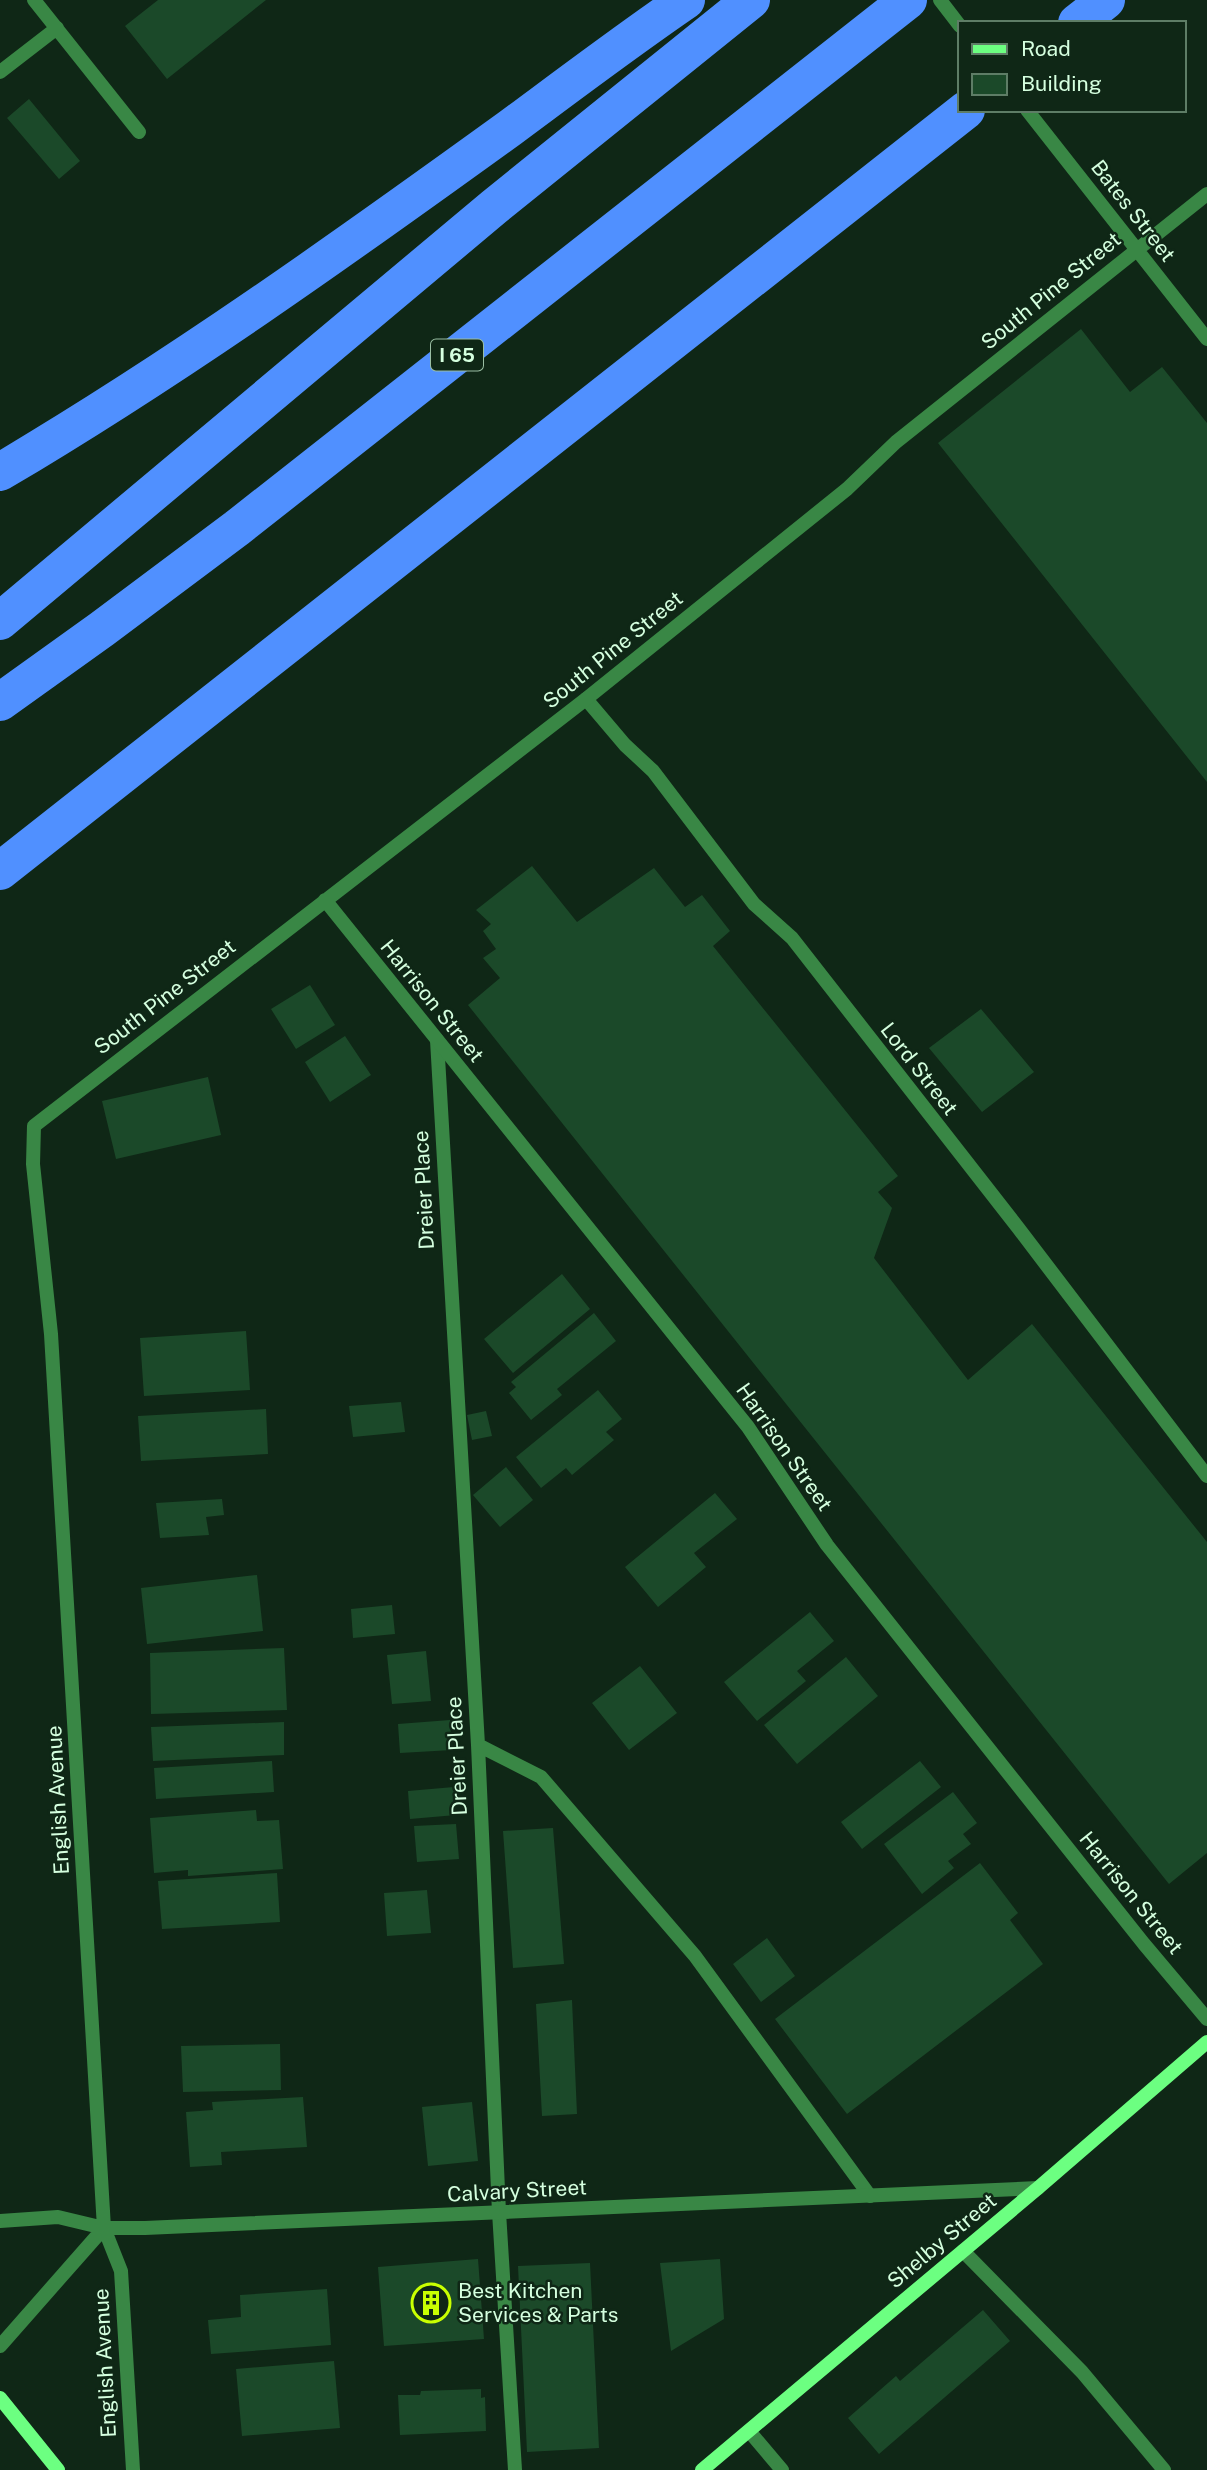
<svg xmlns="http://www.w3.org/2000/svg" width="1207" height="2470" font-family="'Public Sans',sans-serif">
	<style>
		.building { fill: #1b4929 }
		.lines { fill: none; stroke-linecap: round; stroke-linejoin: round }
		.service { stroke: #398745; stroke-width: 14 }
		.minor { stroke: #398745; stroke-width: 14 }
		.secondary { stroke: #6cff81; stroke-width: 14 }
		.motorway { stroke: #5090ff; stroke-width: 38 }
		.labels { text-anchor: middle; stroke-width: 5; stroke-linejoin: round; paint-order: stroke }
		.shield { fill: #0f2716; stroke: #9abea3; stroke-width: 2 }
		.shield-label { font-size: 19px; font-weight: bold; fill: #d5ffdf }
		.street-label { font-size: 21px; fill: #d5ffdf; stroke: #0f2716 }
		.poi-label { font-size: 21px; fill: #d5ffdf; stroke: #0f2716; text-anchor: start }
	</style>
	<rect width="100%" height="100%" fill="#0f2716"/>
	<!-- building -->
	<path class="building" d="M158,0H266L167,79L125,26Z
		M29,99L80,161L59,179L7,118Z
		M1081,329L1130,392L1162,367L1207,423V782L938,443Z
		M532,866L577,922L654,868L685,907L702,895L730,931L713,946L898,1176L878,1192L892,1208L874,1258L968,1380L1032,1324L1207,1542V1853L1169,1884L468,1005L500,978L483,958L496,949L483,931L491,924L476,910Z
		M310,985L335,1025L296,1049L271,1009Z
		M981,1009L1034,1072L982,1112L929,1048Z
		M345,1036L371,1075L330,1102L305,1062Z
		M208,1077L221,1135L116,1159L102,1101Z
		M562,1274L590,1309L513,1373L484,1339Z
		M594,1313L616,1341L557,1389L562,1395L531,1420L509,1393L516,1387L511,1382Z
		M246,1331L250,1390L144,1396L140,1338Z
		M598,1390L622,1419L606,1432L614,1440L572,1475L566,1468L541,1488L516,1457Z
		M401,1402L405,1432L353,1437L349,1406Z
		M266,1409L268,1454L141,1461L138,1416Z
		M486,1411L492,1436L472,1440L467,1415Z
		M506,1467L533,1500L500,1527L473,1495Z
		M715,1493L737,1519L694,1553L706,1567L658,1607L625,1567Z
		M222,1499L224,1515L206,1517L209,1535L160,1538L156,1503Z
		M257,1575L263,1631L147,1644L141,1588Z
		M392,1605L395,1634L353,1638L351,1609Z
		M810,1612L834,1641L797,1671L806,1681L757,1721L724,1682Z
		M284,1648L287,1710L151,1714L150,1653Z
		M426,1651L431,1701L392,1704L387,1655Z
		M846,1657L878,1696L797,1764L764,1725Z
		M640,1666L677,1713L629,1750L592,1703Z
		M450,1720L452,1750L400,1753L398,1724Z
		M284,1722V1755L153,1761L151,1727Z
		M272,1761L274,1792L156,1799L154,1768Z
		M920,1761L941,1787L862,1849L841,1822Z
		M454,1787L456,1815L410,1819L408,1791Z
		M953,1792L977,1823L963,1834L971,1844L948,1861L954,1868L922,1894L884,1844Z
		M256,1810L257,1821L279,1820L283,1869L188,1876V1870L154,1873L150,1818Z
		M456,1824L459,1859L417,1862L414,1826Z
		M553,1828L564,1964L513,1968L503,1831Z
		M980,1863L1018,1913L1010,1920L1043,1964L847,2114L775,2019Z
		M277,1873L280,1922L162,1929L158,1881Z
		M427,1890L431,1933L387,1936L384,1893Z
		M767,1938L795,1976L761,2002L733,1964Z
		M572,2000L577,2114L542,2116L536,2004Z
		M280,2044L281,2090L183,2092L181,2046Z
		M303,2097L307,2147L221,2152L222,2165L190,2167L186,2112L213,2110L212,2102Z
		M472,2102L478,2161L428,2166L422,2107Z
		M478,2259L484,2339L384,2346L378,2267Z
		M720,2259L724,2319L671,2351L660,2263Z
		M590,2263L599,2448L527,2452L518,2266Z
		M327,2289L331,2345L211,2354L208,2320L241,2317L240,2295Z
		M983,2310L1010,2341L879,2454L848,2418L896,2376L900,2381Z
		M334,2361L340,2428L242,2436L236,2369Z
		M481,2389V2398L485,2397L486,2431L400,2435L398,2395H420L421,2391Z"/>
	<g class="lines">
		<!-- service -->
		<path class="service" d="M586,699L625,745L653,771L754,904L792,938L1019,1229L1207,1476
			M437,1040L478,1745L499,2212L515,2470
			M478,1745L541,1777L695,1956L870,2196
			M963,2251L1082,2372L1164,2470"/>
		<!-- minor -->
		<path class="minor" d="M34,0L139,132
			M940,0L960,26
			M0,72L57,28
			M1027,110L1207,339
			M325,900L748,1427L827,1545L1144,1944L1207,2019
			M0,2221L58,2217L104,2228H145L1038,2188
			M0,2346L104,2228
			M749,2431L782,2470
			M133,2470L121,2271L104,2228L51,1334L33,1164L34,1126L586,699L847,489L896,442L1207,194"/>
		<!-- secondary -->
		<path class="secondary" d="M0,2398L58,2470
			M702,2470L1038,2188L1207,2042"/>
		<!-- motorway -->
		<path class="motorway" d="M1077,23L1106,0
			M0,472C176,368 344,248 510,128C568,85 626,41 686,0
			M0,621L494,207L751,0
			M0,702L102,629L237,528L908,0
			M0,871L966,110"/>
	</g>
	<!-- icons -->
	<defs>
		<symbol id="building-ring" viewBox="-11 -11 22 22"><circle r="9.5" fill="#0f2716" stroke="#c9ff01" stroke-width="1.5"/><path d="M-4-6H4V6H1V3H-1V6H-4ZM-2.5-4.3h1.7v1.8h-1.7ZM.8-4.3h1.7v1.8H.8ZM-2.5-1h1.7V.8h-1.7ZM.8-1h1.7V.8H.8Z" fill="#c9ff01"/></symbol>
	</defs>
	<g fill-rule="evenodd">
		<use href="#building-ring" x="409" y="2281" width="44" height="44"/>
	</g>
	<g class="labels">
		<!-- shield labels -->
		<rect class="shield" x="431" y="339.5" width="52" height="31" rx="5"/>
		<g class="shield-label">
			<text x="457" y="362">I 65</text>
		</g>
		<!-- street labels -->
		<g class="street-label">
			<text transform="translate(1133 211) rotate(52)" y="7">Bates Street</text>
			<text transform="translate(1051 291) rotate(-39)" y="7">South Pine Street</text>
			<text transform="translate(613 650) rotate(-39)" y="7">South Pine Street</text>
			<text transform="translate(165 997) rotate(-38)" y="7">South Pine Street</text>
			<text transform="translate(432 1001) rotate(51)" y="7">Harrison Street</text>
			<text transform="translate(919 1069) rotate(52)" y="7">Lord Street</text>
			<text transform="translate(424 1190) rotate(-93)" y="7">Dreier Place</text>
			<text transform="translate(784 1447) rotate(55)" y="7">Harrison Street</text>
			<text transform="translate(457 1756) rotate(-93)" y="7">Dreier Place</text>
			<text transform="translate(58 1800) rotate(-93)" y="7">English Avenue</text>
			<text transform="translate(1131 1893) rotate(51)" y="7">Harrison Street</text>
			<text transform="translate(517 2191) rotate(-3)" y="7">Calvary Street</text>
			<text transform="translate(942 2241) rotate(-40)" y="7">Shelby Street</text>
			<text transform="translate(105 2363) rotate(-93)" y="7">English Avenue</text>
		</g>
		<!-- poi labels -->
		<g class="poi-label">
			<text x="458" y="2298">Best Kitchen<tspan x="458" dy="24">Services &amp; Parts</tspan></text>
		</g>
	</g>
	<!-- legend -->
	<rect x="958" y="21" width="228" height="91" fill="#0f2716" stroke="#5e7d66" stroke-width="2"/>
	<rect x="972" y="44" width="35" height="10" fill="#6cff81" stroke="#5e7d66" stroke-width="2"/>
	<text x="1021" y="56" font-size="21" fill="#d5ffdf">Road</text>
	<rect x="972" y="74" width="35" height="21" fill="#1b4929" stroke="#5e7d66" stroke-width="2"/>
	<text x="1021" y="91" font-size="21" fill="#d5ffdf">Building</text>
</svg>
